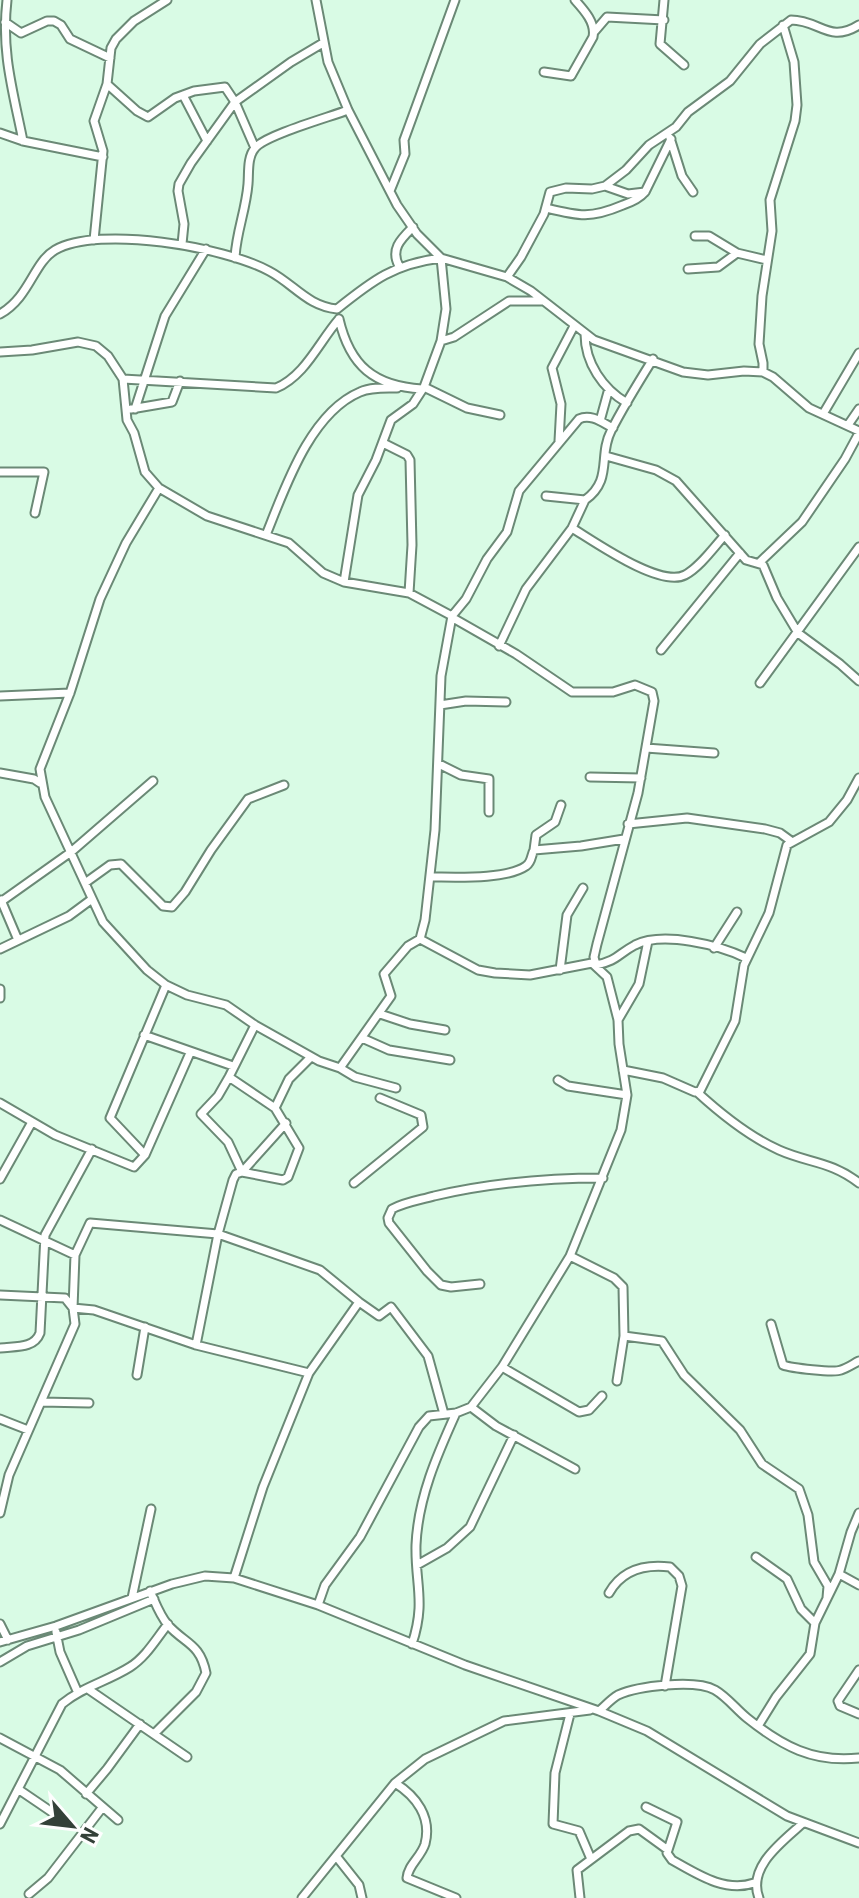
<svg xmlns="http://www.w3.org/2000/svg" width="859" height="1898" font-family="'Roboto Condensed',sans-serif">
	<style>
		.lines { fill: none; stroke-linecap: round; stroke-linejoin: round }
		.minor-casing { stroke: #6b8976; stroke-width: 11 }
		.minor { stroke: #fff; stroke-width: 7 }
	</style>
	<rect width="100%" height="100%" fill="#d9fbe5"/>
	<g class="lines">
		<defs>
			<path id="minor" d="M7,0C1,52 13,91 23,141
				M316,0L328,62L348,110L397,205L417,234L441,258L507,277L531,291L594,340L683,372L708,375L744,371L763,372L773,377L809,408L859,431
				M664,0L660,44L684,65
				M5,22L21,33L47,21H54L61,25L70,39L110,58
				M595,31L607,17L664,20
				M544,72L571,76L593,37C596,23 584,10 575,0
				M107,84L137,111L148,117L175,98L194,91L225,87L235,102L255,148
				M183,95L207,141
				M0,133L23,141L103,157
				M670,138L682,176L693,192
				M605,186L628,194L645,192L671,139
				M390,191L405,154L404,140L455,0
				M546,208C579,216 590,219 623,205C632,202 639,199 645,192
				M695,236H709L737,253
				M94,240L103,151L94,121L107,84L111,48L116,39L134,21L167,0
				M182,244L184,224L178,191L179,184L191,163L235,102L291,62L323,43
				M235,258C236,233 246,210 248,184C249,173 247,157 255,148C265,135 330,117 348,110
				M399,266C390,249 401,239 413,227
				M688,269L718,267L737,253L767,260
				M507,277L521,257L544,214L550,192L566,188L592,189L605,186L626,170L649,145L676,127L688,112L730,81L760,44L791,20C820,20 829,44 859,25
				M0,314C30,297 33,263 55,250C99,225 225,247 269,271C294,284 307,306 337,309C373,280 394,264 441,258L446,309L441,341L424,387L413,404L391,420L376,460L358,495L344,582
				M339,319C350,366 374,386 422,389
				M585,334C585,363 603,389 627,403
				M441,341L454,337L509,301H543
				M0,352L32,350L78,342L96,346L108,356L123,379L127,420L134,433L145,472L159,488L207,516L289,543L323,573L344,582L409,593L452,616L441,676L435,830L425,920L420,939L478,970L495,973L530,975L592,963L607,977L618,1020L619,1044L627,1095L621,1130L570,1256L502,1367L471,1407L456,1413L429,1416L419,1427L360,1537L325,1585L318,1605
				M763,372V363L759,344L762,296L772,231L770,200L795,121L797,105L794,62L783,25
				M123,379L276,388C305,376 319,342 339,319
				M424,387L467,408L500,415
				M131,409L172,402L180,381
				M135,409L165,316L206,249
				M823,414L859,353
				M600,421L608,392
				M848,425L859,409
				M559,441L561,404L552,368L574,326
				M383,443L407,455L410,460L412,545L409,593
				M606,456L656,470L676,481L746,560L763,565L777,598L798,633L840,664L859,681
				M0,472H44L35,513
				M159,488L126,543L100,599L70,693L40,769L45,797L103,922L147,970L166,985L187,995L226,1005L255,1025L319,1061L340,1068L355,1077L396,1088
				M546,496L585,500C613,480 598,456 611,431C623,407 638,383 653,359
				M572,528C595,542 660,588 685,575C700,567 714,547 725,535
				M266,535C285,488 310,413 360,392C371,387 385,388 397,388
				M760,562L802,522L845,459L859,433
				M452,616L466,599L487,559L507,532L519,491L579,419C591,413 603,423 613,428
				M453,618L516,654L572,692H613L635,685L652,692L654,701L638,793L597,944L594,957L596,965C617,961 618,954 635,945C663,931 719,945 746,958
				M499,646L526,589L572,528L585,500
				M661,650L740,553
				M760,683L859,547
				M0,696L70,693
				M440,705L466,701L506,702
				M646,748L714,753
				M439,764L461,775L489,779V812
				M0,773L34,779L40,783
				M590,777L641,778
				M628,824L687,818L765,829L780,833L791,841
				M534,850L536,835L555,822L561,805
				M430,877C454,877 506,880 526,866C532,862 531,855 534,850L581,846L624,839
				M85,883L110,865L121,864L163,906L172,907L185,892L211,850L248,799L284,785
				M1,900L18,940
				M2,901L71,852L153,781
				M714,948L737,912
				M0,949L69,916L92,899
				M560,970L567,915L583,888
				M0,989V998
				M380,1014L410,1024L445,1030
				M618,1020L639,984L648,941
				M144,1035L233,1066
				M362,1038L389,1050L450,1060
				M340,1068L391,996L384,974L408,946L420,939
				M623,1070L663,1078L695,1092L700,1091L735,1021L744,965L769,913L787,845L829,822L847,800L859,778
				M229,1077L275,1108
				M558,1080L568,1086L627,1095
				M697,1092C721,1114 750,1137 779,1150C808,1163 831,1161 859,1183
				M0,1103L55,1135L134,1167L145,1155L190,1053
				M145,1155L110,1118L166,985
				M242,1172L228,1142L201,1114L218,1096L229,1077L255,1025
				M242,1172L286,1123
				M0,1179L32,1122
				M354,1183L423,1127L421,1115L380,1098
				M0,1220L75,1255
				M570,1256L614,1278L623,1287L624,1336L617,1381
				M480,1284L451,1287L441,1285L427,1271L389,1223L388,1218L392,1209C405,1202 420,1200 434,1196C490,1183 546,1178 603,1178
				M0,1295L65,1298L73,1308L75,1324L9,1475L0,1513
				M771,1324L783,1365C791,1368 834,1373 841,1370C847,1368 853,1364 859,1361
				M624,1336L662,1341L684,1375L740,1430L762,1464L799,1489L808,1515L814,1562L828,1586L827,1598
				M196,1345L218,1234L233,1180L236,1174L242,1172L283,1180L288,1177L299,1148L275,1108L289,1079L311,1057
				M0,1348C15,1346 34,1349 40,1333L45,1235L92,1149
				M502,1367L579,1412L589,1410L602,1396
				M309,1373L196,1345L94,1310L73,1308L75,1255L90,1223L218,1234L320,1270L359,1302
				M137,1375L145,1327
				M41,1402L89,1403
				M471,1407L496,1426L575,1469
				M0,1419L28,1430
				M756,1557L787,1579L801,1609L815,1623
				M417,1565L447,1548L470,1527L514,1435
				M839,1574L859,1585
				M234,1578L263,1487L309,1373L359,1302L379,1316L391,1307L428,1356L444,1414
				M150,1591C155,1602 160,1616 168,1625C185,1644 200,1643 206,1673L196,1692L154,1734
				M609,1593C622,1570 645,1564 670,1567L679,1576L682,1586L665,1686
				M132,1598L151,1509
				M0,1624L8,1640
				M56,1632L60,1652L78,1693
				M0,1642L56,1626L172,1584L205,1576L234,1578L318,1605L465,1665L599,1711L647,1731L787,1816L859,1843
				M412,1644C426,1602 415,1584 416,1545C418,1498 437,1455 456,1413
				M0,1662L27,1646L79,1630L154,1599
				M859,1670L838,1701L840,1706L859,1714
				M88,1689L187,1757
				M599,1711C605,1706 611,1699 618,1695C638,1686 695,1679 715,1690C727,1697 736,1709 747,1718C782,1746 813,1763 859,1758
				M570,1714L555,1773L553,1824L579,1831L591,1859
				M758,1726L776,1697L810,1654L815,1623L839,1574L851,1532L859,1513
				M0,1738L60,1770L118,1820
				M395,1783C416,1796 432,1817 425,1844C421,1857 408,1865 407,1878L456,1898
				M18,1789L65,1821
				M86,1794L107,1769L140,1724
				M646,1807L677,1822L667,1853L672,1860C697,1874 725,1893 754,1883
				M0,1824L62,1704C82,1687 108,1681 130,1667C146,1657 156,1639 168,1624
				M336,1856L359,1885L362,1898
				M29,1894L48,1878L102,1808
				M302,1898L395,1783L425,1759L504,1721L590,1710
				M580,1898L577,1870L629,1831L639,1829L668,1850
				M759,1898C747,1867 782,1842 803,1823"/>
		</defs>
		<!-- minor casing -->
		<use href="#minor" class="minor-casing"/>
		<!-- minor -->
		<use href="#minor" class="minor"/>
	</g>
	<!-- north arrow -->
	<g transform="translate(72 1826) rotate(118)" stroke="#fefefe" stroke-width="6" paint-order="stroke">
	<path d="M0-6L14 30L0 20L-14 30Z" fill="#334038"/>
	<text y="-12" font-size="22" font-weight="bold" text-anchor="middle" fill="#334038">N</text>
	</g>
</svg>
